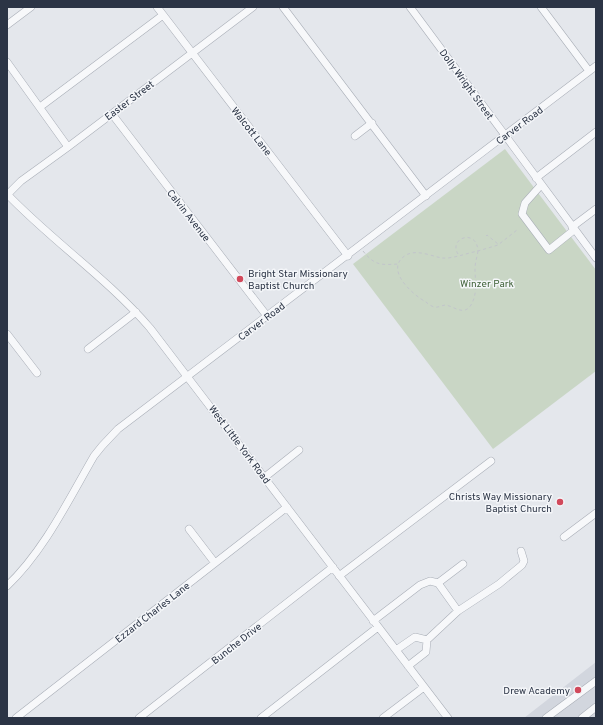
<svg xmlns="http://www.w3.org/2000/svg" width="603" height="725" font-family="Overpass,sans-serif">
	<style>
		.built { fill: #d2d6de }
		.green { fill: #c9d6c5 }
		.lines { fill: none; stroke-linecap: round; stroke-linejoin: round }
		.minor-casing { stroke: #a9aeb7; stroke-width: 8 }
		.path { stroke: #c2c5cb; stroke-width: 1; stroke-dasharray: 3 3; stroke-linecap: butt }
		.minor { stroke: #f7f8fa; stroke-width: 7 }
		.poi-dot { fill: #d1495b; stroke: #f4f6f9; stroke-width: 1.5 }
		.labels { text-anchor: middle; stroke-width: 3; stroke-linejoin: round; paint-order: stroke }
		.street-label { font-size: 10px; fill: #2b3445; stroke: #f4f6f9 }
		.poi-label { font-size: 10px; fill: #2b3445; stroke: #f4f6f9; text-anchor: end }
		.park-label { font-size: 10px; fill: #3f6138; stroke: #f4f6f9 }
	</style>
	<rect width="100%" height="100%" fill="#e4e7ec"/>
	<!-- built -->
	<path class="built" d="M596,662V718H524Z"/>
	<!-- green -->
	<path class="green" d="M505,149L596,270V371L493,449L353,264Z"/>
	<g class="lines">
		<defs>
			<path id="minor" d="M157,7L348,256
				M283,7L426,196
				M410,7L596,258
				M541,7L589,71
				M7,25L31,7
				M7,62L68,147
				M40,107L163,15
				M112,114L267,316
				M355,136L372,123
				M536,178L596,132
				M541,185L525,203L522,214L549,250L574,230
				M7,194C52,241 107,278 150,328L448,718
				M7,195L21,181L68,147L253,7
				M572,227L596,209
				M7,334L37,373
				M88,349L136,312
				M265,477L299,450
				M189,529L215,563
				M564,537L596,513
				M339,576L491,461
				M438,583L458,611
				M7,586C44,551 69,499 94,456L102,446L118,429L596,66
				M373,621L420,585L430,581L438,583L463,564
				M396,650L415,637L427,640
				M408,666L426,652L427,640L458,611L499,584L522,565L524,561L521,551
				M16,718L287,507
				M139,718L333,567
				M261,718L378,627
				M383,718L424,687
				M546,718L596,681
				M582,718L596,707"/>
		</defs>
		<!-- minor casing -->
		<use href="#minor" class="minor-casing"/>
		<!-- path -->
		<path class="path" d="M486,236L487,235L498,244
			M363,251C375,266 381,265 399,264
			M478,251C477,257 475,263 475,269C475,281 478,293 471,305C464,316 455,307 446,305C442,305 438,308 434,307C431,306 428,304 426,302C413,295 383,269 406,255C417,249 431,256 442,258C453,259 467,253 478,251Z
			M458,254C448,238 477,228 478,251L498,245L517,230"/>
		<!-- minor -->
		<use href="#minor" class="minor"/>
	</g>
	<!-- markers -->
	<g class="poi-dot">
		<circle cx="240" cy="279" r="4"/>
		<circle cx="560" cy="502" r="4"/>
		<circle cx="578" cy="690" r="4"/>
	</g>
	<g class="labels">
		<!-- street labels -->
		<g class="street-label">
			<text transform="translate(467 84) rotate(54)" y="4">Dolly Wright Street</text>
			<text transform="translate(129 100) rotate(-37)" y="4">Easter Street</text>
			<text transform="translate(519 125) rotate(-37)" y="4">Carver Road</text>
			<text transform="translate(252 131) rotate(52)" y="4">Walcott Lane</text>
			<text transform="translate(189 215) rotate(52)" y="4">Calvin Avenue</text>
			<text transform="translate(261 321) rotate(-37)" y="4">Carver Road</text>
			<text transform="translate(240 444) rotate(53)" y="4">West Little York Road</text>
			<text transform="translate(152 612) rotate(-38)" y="4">Ezzard Charles Lane</text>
			<text transform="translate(236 643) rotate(-38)" y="4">Bunche Drive</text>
		</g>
		<!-- poi labels -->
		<g class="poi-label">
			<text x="248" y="277" text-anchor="start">Bright Star Missionary<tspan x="248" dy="12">Baptist Church</tspan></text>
			<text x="552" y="500">Christs Way Missionary<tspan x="552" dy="12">Baptist Church</tspan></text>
			<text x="570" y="694">Drew Academy</text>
		</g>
		<!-- park labels -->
		<g class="park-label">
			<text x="487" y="287">Winzer Park</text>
		</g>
	</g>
	<!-- border -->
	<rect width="603" height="725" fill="none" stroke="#2b3445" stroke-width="16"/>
</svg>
